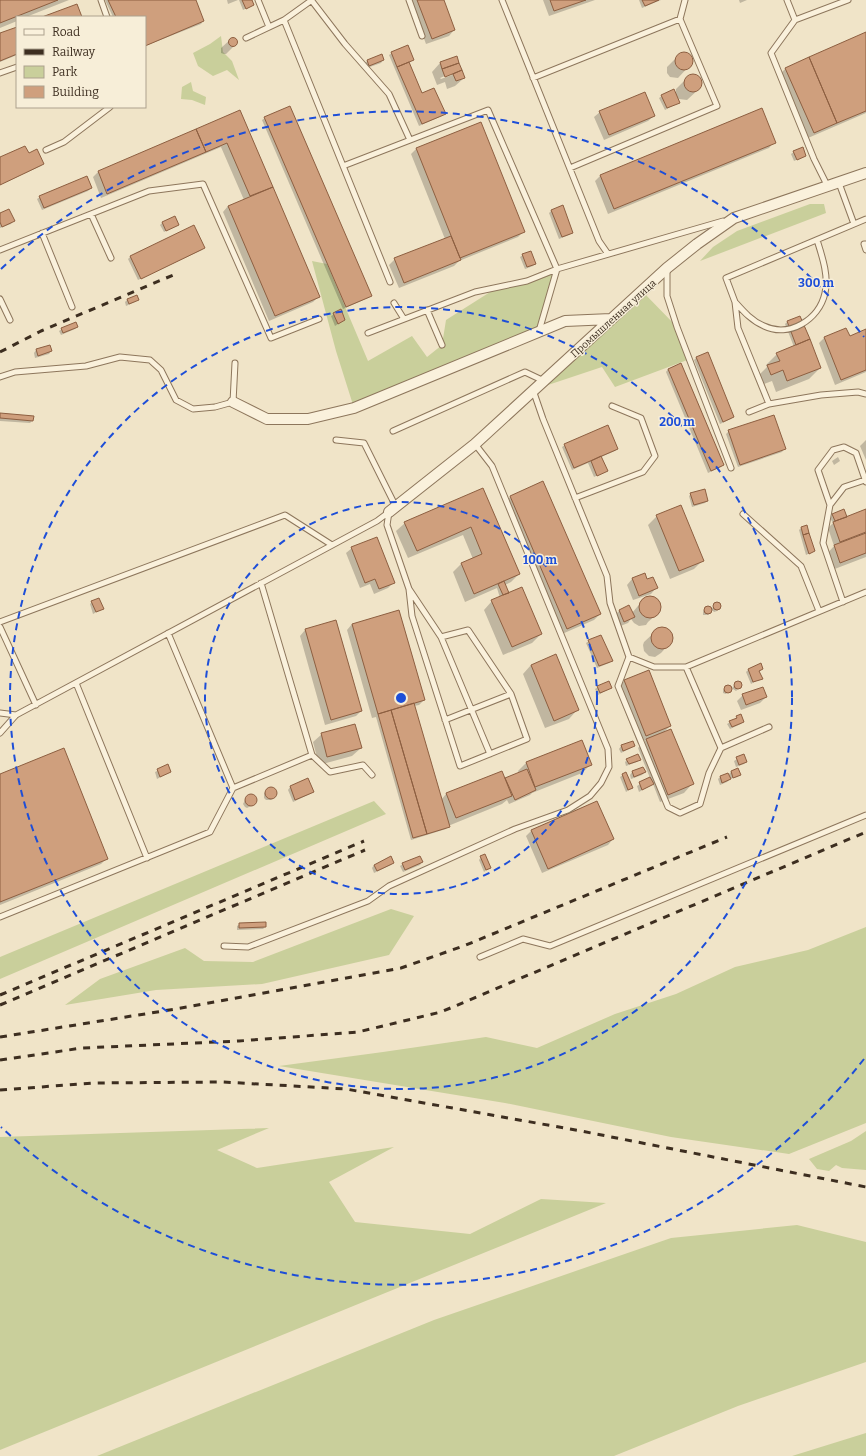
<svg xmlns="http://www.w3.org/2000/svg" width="866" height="1456" font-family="Bitter,serif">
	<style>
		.green { fill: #c9cf9b }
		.shadow { fill: #0003; fill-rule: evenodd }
		.building { fill: #cf9f7d; stroke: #8d5f41 }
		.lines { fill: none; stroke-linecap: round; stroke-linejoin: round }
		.lane-casing { stroke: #8d765c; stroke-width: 7 }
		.street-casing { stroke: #8d765c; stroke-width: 12 }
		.lane { stroke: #faf1dc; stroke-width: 5 }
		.street { stroke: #faf1dc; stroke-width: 10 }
		.rail { stroke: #3d2e20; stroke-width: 3; stroke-dasharray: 7 7; stroke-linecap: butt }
		.ring { fill: none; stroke: #1d4ed8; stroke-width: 2; stroke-dasharray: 7 5 }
		.labels { text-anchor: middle; stroke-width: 3; stroke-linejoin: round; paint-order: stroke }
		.street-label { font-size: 10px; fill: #3d2e20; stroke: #f7eed8 }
		.centre { fill: #1d4ed8; stroke: #f7eed8; stroke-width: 2 }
		.ring-label { font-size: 12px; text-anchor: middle; font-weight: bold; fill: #1d4ed8; stroke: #f7eed8; stroke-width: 3; stroke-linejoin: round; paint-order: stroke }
	</style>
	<rect width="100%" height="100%" fill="#f0e4c8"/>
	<!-- green -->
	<path class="green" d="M221,36L223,52L232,61L239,80L227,70L213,76L198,66L193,53L210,44Z
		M191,82L193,91L206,97L205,105L192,100L181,99L182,87Z
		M810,204H824L826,213L700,261L713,247L737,231Z
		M312,261L327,264L368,361L412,336L427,357L442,345L446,320L498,287L557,269L539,332L354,408L336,351Z
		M642,291L677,327L690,359L615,387L602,367L533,390Z
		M374,801L386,814L0,979V957Z
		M391,909L414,916L389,955L262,984L156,990L65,1005L100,979L185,948L204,961L253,962Z
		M866,927V1123L789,1154L671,1137L505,1103L279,1066L383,1052L486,1037L537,1048L615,1014L676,994L735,967L808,950Z
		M269,1128L217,1150L257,1168L394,1147L329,1182L355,1222L470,1234L541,1199L606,1203L0,1450V1137Z
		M866,1131V1170L842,1168L836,1165L829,1171L817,1169L809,1159L851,1141Z
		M797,1225L866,1242V1362L738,1406L614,1456H97L434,1320L671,1238Z
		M866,1432V1456H792L866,1433Z"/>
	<!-- shadow -->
	<path class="shadow" d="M0,0H69L26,17H17V21L0,28Z
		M105,0H195L203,21L201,24L145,46V17H113Z
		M227,0H238L228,4Z
		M239,0H251L253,5L243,10Z
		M410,0H443L454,30L449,36L426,44Z
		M543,0H595L549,16Z
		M639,0H661L642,8Z
		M739,0H747L740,3Z
		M17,28V55L0,62V34Z
		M866,34V113L808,138L780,74L786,68Z
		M232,38L235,39L236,42L235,45L226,54H224L221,53V48Z
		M392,53L413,60L408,63L421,94L444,114L442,116L419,126L389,55Z
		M686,53L692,58V63L678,78L670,77L667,73V67L680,54Z
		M382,56L383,60L381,63L367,68L365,64L367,61Z
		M456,57L464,78L455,86L447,89L445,82L437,85L432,72L440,63ZM452,73V75L441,79L440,78Z
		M695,75L701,80L700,88L687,100L679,99L676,95V89L689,76Z
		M662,96L678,103L665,110L659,98Z
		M761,109L774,142L769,148L608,214L595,181L600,176Z
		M240,112L318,297L313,302L269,321L223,212L228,206L244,200L221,147L101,198L93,177L98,172Z
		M600,112L654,116L648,121L604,140L594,117Z
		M265,118L371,296L368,298L343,309L262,120Z
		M416,149L524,231L518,237L459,261L454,266L399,288L389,265L395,259L445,239L411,154Z
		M794,152L805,156L794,161L791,154Z
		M28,154L43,164L41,166L0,185V159Z
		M91,188L88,191L42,210L37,199L40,197Z
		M552,210L572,233L569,235L559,239L549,213Z
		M0,214L13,221L11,224L0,228Z
		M163,222L178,225L164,232L160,225Z
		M204,247L202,250L138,280L128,259L131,256Z
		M523,255L535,264L533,266L525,269L520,257Z
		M136,296L138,299L135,302L126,306L125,302L127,300Z
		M340,311L344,320L335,326L331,316Z
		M787,322L820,368L809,379L776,392L772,381L759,386L756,378L767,367L766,365L777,354L794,347L785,324Z
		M77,327L75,329L61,335L59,331L62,329Z
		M846,329L849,337L866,331V372L835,385L819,343L824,338Z
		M49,346L51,351L49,354L35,358L34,353L36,350Z
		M697,357L733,417L731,419L720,424L694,360Z
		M681,364L723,465L721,467L708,473L666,372L668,369Z
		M0,414L32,421L30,423L0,421Z
		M729,431L784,449L782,452L738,467L726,434Z
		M866,440V460L860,446Z
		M565,445L617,449L615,451L601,457L606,471L594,477L588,463L572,470L562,447Z
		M838,457L840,461L834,465L832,461Z
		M483,489L519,574L511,582L505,585V596L541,634L532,643L503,655L484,610L492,601L500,598L497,588L465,602L453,572L461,564L473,559L463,535L408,558L396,531L405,523Z
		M691,494L707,501L705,503L692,507L689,496Z
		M510,497L600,614L594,620L562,634L505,502Z
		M866,510V557L832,570L826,555L834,546L828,528L833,523L830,518L833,515L843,519Z
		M657,516L702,561L694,569L670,579L648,525Z
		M801,528L814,551L806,555L799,530Z
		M352,548L394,582L388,588L374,594L370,584L360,588L346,553Z
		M632,579L646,581L656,588L651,594L633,600L627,585Z
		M649,597L652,598L658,601L660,607L657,614L648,622L646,625L639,626L634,623L631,619L628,623L618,627L614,616L619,611L629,607L632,613L643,600Z
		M92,602L102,609L93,614L90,604Z
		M717,604H719L720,608L717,611L714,612L712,610L708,615H703V611L706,608L709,607L712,608Z
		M399,611L424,700L419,705L414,706L441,800L446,794L501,772L505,781L519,774L518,771L526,763L581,741L590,765L582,773L532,793L530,795L509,804L507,800L502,804L448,826L446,829L411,840L376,717L372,718L347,630L352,624Z
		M336,621L361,711L356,716L325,725L300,636L305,630Z
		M658,629H665L668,630L671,635V642L661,653L655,657L649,656L644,651L643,645L644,642Z
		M589,641L611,660L609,663L597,668L586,643Z
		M531,665L577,710L569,719L545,728L523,674Z
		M761,665L762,669L759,672L761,678L751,684L746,672L748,670Z
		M648,671L670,726L663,733L692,784L684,793L660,802L653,784L639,792L637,786L650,778L638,748L646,740L638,744L616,689L624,681Z
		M737,682H740L741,686L736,691L733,689L732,688Z
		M727,686H729L731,689L726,694L723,693V690Z
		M598,687L611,688L598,695L595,689Z
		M743,695L766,697L760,703L741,710L737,701Z
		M737,717L743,722L741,724L730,729L727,724L734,720Z
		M322,734L361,748L352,756L319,765L313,742Z
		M621,746H634L631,748L621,753L619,749Z
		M744,755L746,762L744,764L736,767L734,761Z
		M640,759L637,762L626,766L625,762L627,760Z
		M168,766L170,772L157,779L155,772Z
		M643,768L645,772L642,775L631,779L630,775L632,772Z
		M738,770L740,775L737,777L730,779L727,782L720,785L718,779L720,777L727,774L728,775L731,772Z
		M626,773L632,788L626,792L620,777Z
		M0,775L107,858L101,864L0,905Z
		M307,779L313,792L310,794L293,802L288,790L290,787Z
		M271,788L276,791V794L271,800H266L264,798V793Z
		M252,796L255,798L256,801L255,804L247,808L245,807L243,804L245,800L248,797Z
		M597,802L613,839L608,845L542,873L526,836L531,831Z
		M391,857L393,863L391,865L374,873L372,868L374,865Z
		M481,857L489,868L484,872L479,860Z
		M422,862L420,865L403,872L400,866L403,864Z
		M240,924L265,927L263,929L237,930V926Z"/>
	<!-- building -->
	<path class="building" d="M0,0H58L0,23Z
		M108,0H196L204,21L145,46V17H116Z
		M242,0H252L254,5L246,9Z
		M417,0H444L455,30L432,39Z
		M550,0H586L554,11Z
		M642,0H659L645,6Z
		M77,4L82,17H42Z
		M17,27V54L0,61V33Z
		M866,32V111L837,123L809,57Z
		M228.5 42a4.5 4.5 0 1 1 9 0a4.5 4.5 0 1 1-9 0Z
		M408,45L414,60L397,67L391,52Z
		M675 61a9 9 0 1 1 18 0a9 9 0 1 1-18 0Z
		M382,54L384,60L369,66L367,60Z
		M457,56L459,63L442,69L440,62Z
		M809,57L837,123L814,133L785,68Z
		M409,62L422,93L434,88L446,114L422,124L397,67Z
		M459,63L462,70L445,77L442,69Z
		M462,70L465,78L456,81L453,74Z
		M684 83a9 9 0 1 1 18 0a9 9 0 1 1-18 0Z
		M674,89L680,103L667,108L661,95Z
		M645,92L655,116L609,135L599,111Z
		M290,106L372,296L346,307L264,117Z
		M762,108L776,143L614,209L600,175Z
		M240,110L273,187L250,196L227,143L206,152L196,129Z
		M481,122L525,232L460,258L416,148Z
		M196,129L206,152L107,194L98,171Z
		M25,146L29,153L37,149L44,164L0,185V157Z
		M803,147L806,156L797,160L793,151Z
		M87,176L92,188L44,208L39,196Z
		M273,187L320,297L275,316L228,206Z
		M563,205L573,233L562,237L551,210Z
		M9,209L15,221L2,227L0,222V213Z
		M175,216L179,225L166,231L162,222Z
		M194,225L205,248L141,279L130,256Z
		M451,236L461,260L404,283L394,258Z
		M531,251L536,264L527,267L522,254Z
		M137,295L139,300L129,304L127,299Z
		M341,309L345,320L338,324L333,313Z
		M800,316L810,339L796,345L787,321Z
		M76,322L78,327L63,333L61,328Z
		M846,328L850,336L866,329V370L841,380L824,337Z
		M810,339L821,368L787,381L783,370L771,375L767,365L780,361L776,353Z
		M50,345L52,351L38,356L36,349Z
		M708,352L734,417L723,422L696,357Z
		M681,363L724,465L711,471L668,369Z
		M0,413L34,416L33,421L0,418Z
		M774,415L786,449L740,465L728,430Z
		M608,425L618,449L574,468L564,444Z
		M601,456L608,471L597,476L591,461Z
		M543,481L601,614L567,629L510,496Z
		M483,488L520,574L474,594L461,563L482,554L471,527L417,551L404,522Z
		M705,489L708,501L694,505L690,493Z
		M681,505L704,561L679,571L656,515Z
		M844,509L847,517L835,521L832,514Z
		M866,509V532L840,542L833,522Z
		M807,525L809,533L803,535L801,527Z
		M809,533L815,551L809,554L803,535Z
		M866,533V553L840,563L834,545Z
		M377,537L395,583L379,589L375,579L365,583L351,547Z
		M645,573L647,579L653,577L658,588L639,596L632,578Z
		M504,581L509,593L503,595L498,584Z
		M522,587L542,634L512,647L491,600Z
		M639 607a11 11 0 1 1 22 0a11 11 0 1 1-22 0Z
		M99,598L104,609L96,612L91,601Z
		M713 606a4 4 0 1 1 8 0a4 4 0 1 1-8 0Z
		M629,605L635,617L624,622L619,610Z
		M704 610a4 4 0 1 1 8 0a4 4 0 1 1-8 0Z
		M399,610L425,700L378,714L352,624Z
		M336,620L362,711L331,720L305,629Z
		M651 638a11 11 0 1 1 22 0a11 11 0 1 1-22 0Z
		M601,635L613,661L599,666L588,640Z
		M556,654L579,710L554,721L531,665Z
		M761,663L763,669L759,671L763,679L753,682L748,669Z
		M649,670L671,726L646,736L624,680Z
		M609,681L612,688L600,693L597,686Z
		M734 685a4 4 0 1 1 8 0a4 4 0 1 1-8 0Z
		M724 689a4 4 0 1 1 8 0a4 4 0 1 1-8 0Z
		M763,687L767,697L746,705L742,694Z
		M414,703L450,827L427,834L391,710Z
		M391,710L427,834L413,838L378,714Z
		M741,714L744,722L732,727L729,721L737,718L736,716Z
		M355,724L362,748L327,757L321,733Z
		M671,729L694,784L668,795L646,739Z
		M582,740L592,765L535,787L526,762Z
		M633,741L635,746L623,751L621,745Z
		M64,748L108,859L0,902V774Z
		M638,754L641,760L629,764L626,759Z
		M744,754L747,762L739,765L736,757Z
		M168,764L171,772L160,777L157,769Z
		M643,767L646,772L634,777L632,771Z
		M738,768L741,775L733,778L731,771Z
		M527,769L536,790L515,800L505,778Z
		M502,771L512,796L456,818L446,793Z
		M626,772L633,788L628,790L622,774Z
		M728,773L731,779L722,783L720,776Z
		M650,777L654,784L642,790L639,782Z
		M308,778L314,792L295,800L290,786Z
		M265 793a6 6 0 1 1 12 0a6 6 0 1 1-12 0Z
		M245 800a6 6 0 1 1 12 0a6 6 0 1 1-12 0Z
		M597,801L614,839L548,869L531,830Z
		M485,854L491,868L486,870L480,856Z
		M391,856L394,863L377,871L374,865Z
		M420,856L423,862L405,870L402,863Z
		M266,922V927L239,928V923Z"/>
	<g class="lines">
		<defs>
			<path id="lane" d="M101,0L107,17
				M258,0L269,27
				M409,0L422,36
				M502,0L599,241L608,254
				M787,0L795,20L771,53L814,159L828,187
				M312,1L345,44L389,94L410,140
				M284,20L390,282
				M795,20L848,0
				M246,38L284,20L312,0
				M0,73L17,67
				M533,78L680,19
				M46,150L64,142L110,107
				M343,166L488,110L557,269L539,331
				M570,168L717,106L680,19L685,0
				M839,183L854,224
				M91,214L111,258
				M42,233L72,307
				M866,244H864L866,250
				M0,250L149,191L203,184L271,338L319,319
				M667,269V296L677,327L731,468
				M0,299L10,320
				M394,303L404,319
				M736,303C744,312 752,321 764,326C789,338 819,320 825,293C829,276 822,256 817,240
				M427,310L442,345
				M368,333L475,292L527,281L557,269L723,221
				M0,377L15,372L86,366L120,357L150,360L161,370L176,400L193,409L215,407L233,402L235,363
				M533,390L543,419L607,576L610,603L629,657L654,667H686L866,592
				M769,404L738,328L735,302L726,278L866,219
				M749,412L769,404L821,395L858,392L866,394
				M393,431L525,372L544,381
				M336,440L364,443L396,507
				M575,498L643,472L655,456L641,418L612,406
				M830,505L818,470L833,450L844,447L856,453L866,482
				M389,512L387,525L409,589L441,637L490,754
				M743,514L801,566L819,611
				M409,589L412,616L460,766L527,739L511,694L468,630L441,637
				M843,602L823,543L830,505L844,487L865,480
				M0,622L285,515L332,545
				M0,627L36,705
				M168,633L233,788
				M629,657L618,686L668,807L680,813L700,804L709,773L721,748L769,727
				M686,667L721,748
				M76,683L147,858
				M0,713L16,715
				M445,720L511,694
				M0,733L16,715L377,521L389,512
				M312,755L330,772L363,765L372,775
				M0,917L210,832L233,788L312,755L261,583
				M224,946L248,947L368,901L389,886L515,829L568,810L590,796L601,783L609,767L608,749L492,466L475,444
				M480,957L523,939L550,946L866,815"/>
			<path id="street" d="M233,402L267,419H308L354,408L565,321L611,319
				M389,512L475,444L667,268L697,244L734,218L866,173"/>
		</defs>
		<!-- lane casing -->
		<use href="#lane" class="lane-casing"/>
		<!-- street casing -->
		<use href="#street" class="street-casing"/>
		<!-- lane -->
		<use href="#lane" class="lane"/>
		<!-- street -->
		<use href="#street" class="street"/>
		<!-- rail -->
		<path class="rail" d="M0,352L41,331L178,273
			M0,995L364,841
			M0,1005L365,850
			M0,1037L176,1009L401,968L466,945L727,837
			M0,1060L82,1048L239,1041L358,1032L441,1012L866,832
			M0,1090L94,1083L223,1082L346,1089L581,1131L866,1187"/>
	</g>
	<!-- distance rings -->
	<g class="ring">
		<circle cx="401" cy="698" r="196"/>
		<circle cx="401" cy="698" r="391"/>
		<path d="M864 1059A587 587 0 0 1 1 1127M1 269A587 587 0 0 1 864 337"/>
	</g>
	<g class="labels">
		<!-- street labels -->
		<g class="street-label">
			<text transform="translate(613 318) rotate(-42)" y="4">Промышленная улица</text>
		</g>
	</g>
	<circle cx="401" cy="698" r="6" class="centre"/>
	<g class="ring-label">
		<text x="816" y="287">300 m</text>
		<text x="677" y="426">200 m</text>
		<text x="540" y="564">100 m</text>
	</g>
	<!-- legend -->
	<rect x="16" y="16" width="130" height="92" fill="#f7eed8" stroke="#ada18e"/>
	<rect x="24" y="29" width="20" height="6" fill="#faf1dc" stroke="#ada18e"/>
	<text x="52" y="36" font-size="12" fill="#3d2e20">Road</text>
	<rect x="24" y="49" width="20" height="6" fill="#3d2e20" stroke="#ada18e"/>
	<text x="52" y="56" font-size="12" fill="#3d2e20">Railway</text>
	<rect x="24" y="66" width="20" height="12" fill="#c9cf9b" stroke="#ada18e"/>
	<text x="52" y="76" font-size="12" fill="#3d2e20">Park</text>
	<rect x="24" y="86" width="20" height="12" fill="#cf9f7d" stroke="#ada18e"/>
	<text x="52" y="96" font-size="12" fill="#3d2e20">Building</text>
</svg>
